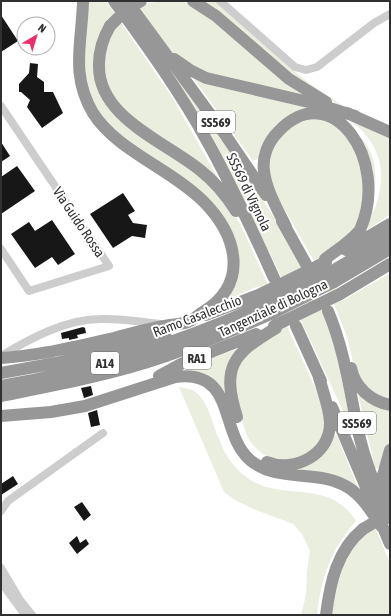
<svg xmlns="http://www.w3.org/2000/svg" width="391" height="616" font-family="'Asap Condensed',sans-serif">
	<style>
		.green { fill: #eaeede }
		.building { fill: #171717 }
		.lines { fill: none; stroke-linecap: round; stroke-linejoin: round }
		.minor { stroke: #cdcdcd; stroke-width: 8 }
		.highway { stroke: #979797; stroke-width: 12 }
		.highway-bridge { stroke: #979797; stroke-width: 12 }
		.labels { text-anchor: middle; stroke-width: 4; stroke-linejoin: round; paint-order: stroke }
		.shield { fill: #fff; stroke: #6e6e6e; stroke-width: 1 }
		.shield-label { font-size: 13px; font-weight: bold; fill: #303030 }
		.street-label { font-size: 14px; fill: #303030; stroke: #fff }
	</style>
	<rect width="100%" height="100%" fill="#fff"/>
	<!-- green -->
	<path class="green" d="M86,1H106L172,97L219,180L218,181C198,162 174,147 151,132C139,124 125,116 115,104C97,81 100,51 114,27L108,22C99,35 95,49 95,65C96,107 123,122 154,142C169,152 184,163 199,174C217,189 231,207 242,228L323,405C328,420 327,435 316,447C298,468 265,464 250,441C246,435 244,426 241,418C234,395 229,373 246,352C255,341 267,337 280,332L259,286L225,300C237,282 242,261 234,240C217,196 175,173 139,149C120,136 104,125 93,105C74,71 85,38 86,1Z
		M135,1H144L146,4C163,0 179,0 194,5L307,98C270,89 212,81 182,60C164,47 148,19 135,1Z
		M202,1H215L306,81L349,110L309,88Z
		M170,67C226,145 285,222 323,311C338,348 344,387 353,426H350L269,251L265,249L168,68Z
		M195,78L331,111C318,112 301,111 290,115C273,123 263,142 258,159L253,161L194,79Z
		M318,117C330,123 346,127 357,135C382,152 379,198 363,220C352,234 336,247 321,256L342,301L390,273V401L366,389L355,370L347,337L336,309L313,259L274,191L267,170L273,146L292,125Z
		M349,120L390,136V215L368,229L366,227C388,188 389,148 349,120Z
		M237,349L238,351L228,399L187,370L188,367Z
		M179,387C184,388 190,389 194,391C209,401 212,424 219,439C224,453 233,467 245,476C279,504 325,477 354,518L356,521C331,549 321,578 317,615H301L306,595L307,571L310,551L302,534L293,524L251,508L235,500L224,492Z
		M358,394L390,409V442L379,468H375Z
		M336,435L337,436L358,488L291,469Z
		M374,525L390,563V615H330L346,554Z"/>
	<!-- building -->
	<path class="building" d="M1,15L18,41L1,52Z
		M30,63L38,64L37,77L44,82V92H53L63,113L42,128L27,107L30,100L21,92H19V84L29,73Z
		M1,142L10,156L1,162Z
		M17,166L35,191L1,214V177Z
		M123,193L135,211L128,215L133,223L147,225L145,238L132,236L113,248L90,214Z
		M52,220L75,254L58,265L52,257L35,268L11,234L29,222L35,231Z
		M83,327L85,328L86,333L77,335L78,338L69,340V338L62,339L61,333Z
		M91,386L93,395L84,398L81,388Z
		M97,410L100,425L91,427L88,413Z
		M13,476L18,484L1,495V484Z
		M82,502L91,515L84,521L74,507Z
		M77,536L80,543L86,539L89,544L77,554L69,543Z"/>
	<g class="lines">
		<!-- minor -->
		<path class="minor" d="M220,1L295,67L306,70L317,67L374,23L390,14
			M1,106L109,266L29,291L1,249
			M1,356C31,338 66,319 101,319C120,318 141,322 160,324
			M1,511L8,501L103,433
			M1,568L20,600L32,615
			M1,582L25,615"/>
		<!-- highway -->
		<path class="highway" d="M114,1C147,46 180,92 207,141C232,185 253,232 274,278
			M127,1L224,133L266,195
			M193,1L216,16L289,79L326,102
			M110,26C103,38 99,50 99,64C97,117 164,141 200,170C214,181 226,195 236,211
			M174,59L190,70L206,78L317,104L355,116
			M347,113L390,132
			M282,221L306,264
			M286,227C278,210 266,190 264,171C262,157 268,142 278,132C331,75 391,160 360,230C350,242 337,250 325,259
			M346,250L390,224
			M329,273L390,237
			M334,282L390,249
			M340,294L390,264
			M328,311C345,351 350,393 359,435C366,464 377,492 390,518
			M206,315L261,294
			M296,326L321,381
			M1,358C39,356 77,346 114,338C132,333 151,328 170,325C176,324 182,324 188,322C193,320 198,315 203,312C250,283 237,235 203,201C171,169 116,150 93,113C70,74 82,43 83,1
			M351,368C355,388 371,401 390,405
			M1,373L56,363L166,337
			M159,376L181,364L256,334
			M1,386C93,371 181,342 266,304
			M1,396C56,385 110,375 163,357C200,345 235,329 271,314
			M332,407L390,544
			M1,416L51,412L85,406L175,377C237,369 218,432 250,460C278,484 319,468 349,488C363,497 372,513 382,527
			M237,417C221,366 233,354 276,328
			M267,462C295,473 331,454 330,422C329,406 322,389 318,374
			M385,499L383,475L390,450
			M326,615C330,583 337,550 363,529"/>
		<!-- highway-bridge -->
		<path class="highway-bridge" d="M110,26L127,9L141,1
			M261,294L326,262
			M266,304L329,273
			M271,314L334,282
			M274,326L340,294
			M363,529L390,513"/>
	</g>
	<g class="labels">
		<!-- shield labels -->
		<g class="shield">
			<rect x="197" y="111" width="38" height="22" rx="3"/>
			<rect x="183" y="347" width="28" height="22" rx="3"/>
			<rect x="91" y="352" width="28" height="22" rx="3"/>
			<rect x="338" y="412" width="38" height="22" rx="3"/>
		</g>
		<g class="shield-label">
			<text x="216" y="127">SS569</text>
			<text x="197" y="363">RA1</text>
			<text x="105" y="368">A14</text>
			<text x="357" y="428">SS569</text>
		</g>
		<!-- street labels -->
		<g class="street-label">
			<text transform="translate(249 192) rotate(64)" y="5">SS569 di Vignola</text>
			<text transform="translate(79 222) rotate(56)" y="5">Via Guido Rossa</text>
			<text transform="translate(273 308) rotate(-25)" y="5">Tangenziale di Bologna</text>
			<text transform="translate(197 316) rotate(-21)" y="5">Ramo Casalecchio</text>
		</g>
	</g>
	<!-- border -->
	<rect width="391" height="616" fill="none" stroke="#303030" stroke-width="4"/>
	<!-- north arrow -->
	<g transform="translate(36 36) rotate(38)"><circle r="19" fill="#ffffff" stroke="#acacac"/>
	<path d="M0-3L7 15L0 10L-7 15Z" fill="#ee2c68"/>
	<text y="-6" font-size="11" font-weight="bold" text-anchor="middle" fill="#303030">N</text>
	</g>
</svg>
